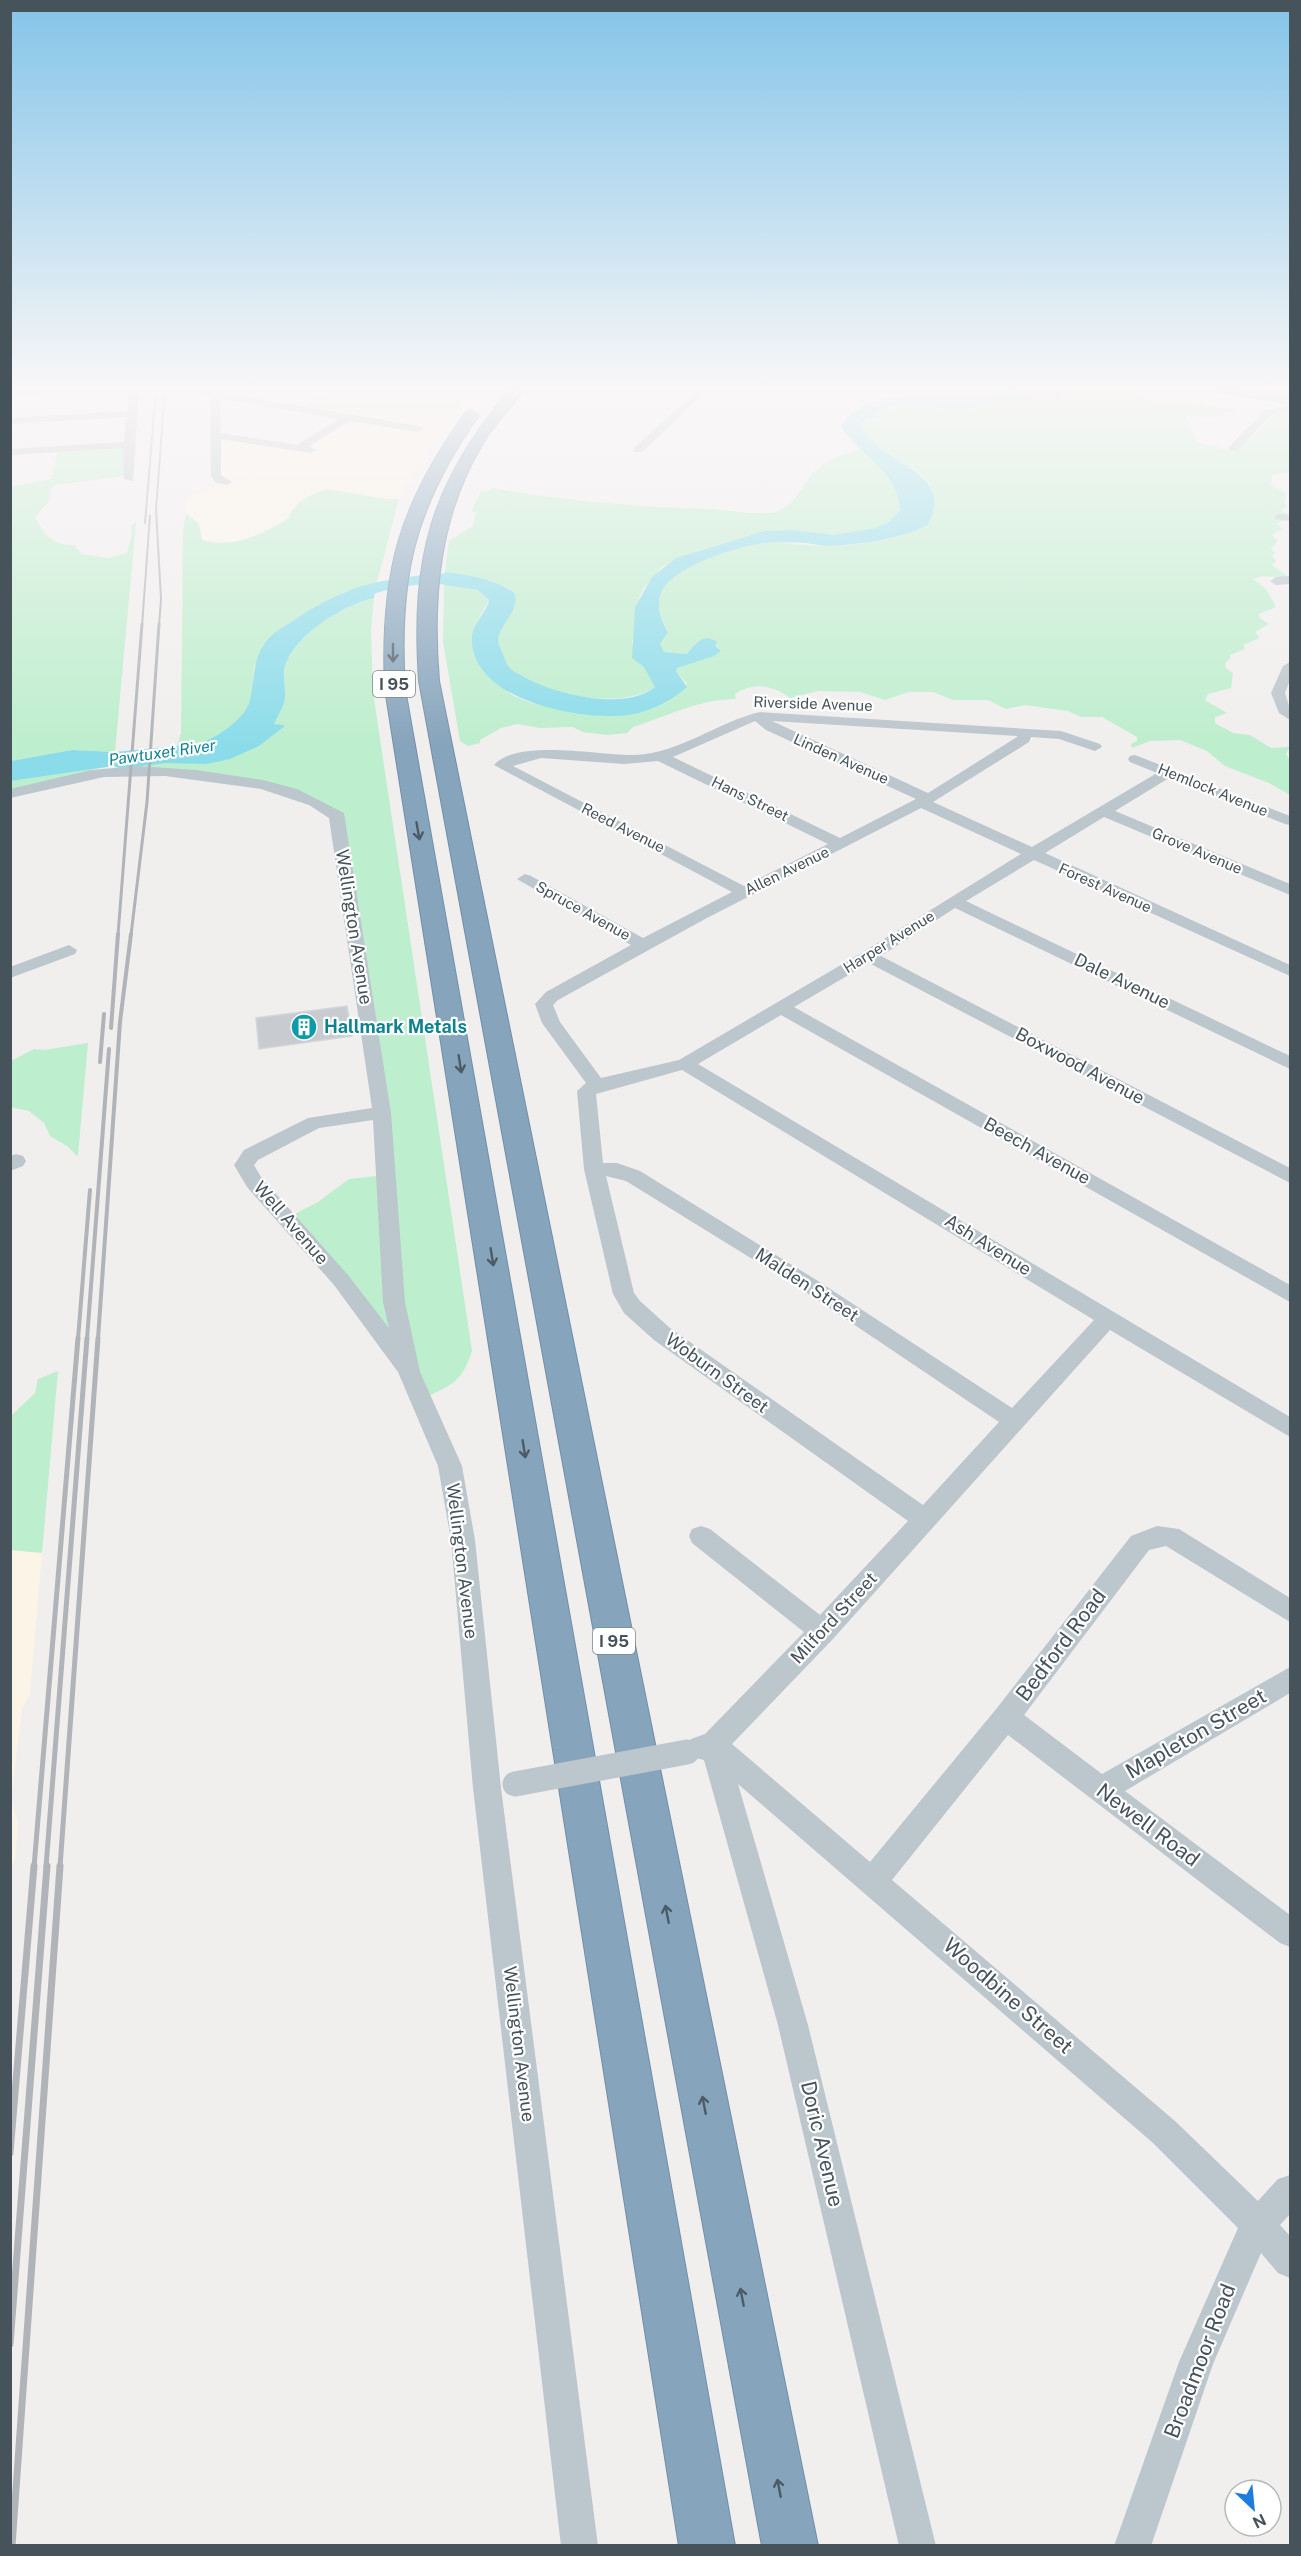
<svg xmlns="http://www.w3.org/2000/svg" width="1301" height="2556" font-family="'Public Sans',sans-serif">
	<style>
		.commercial { fill: #fbf4e7 }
		.green { fill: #bdeecd }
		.water { fill: #8bdcea }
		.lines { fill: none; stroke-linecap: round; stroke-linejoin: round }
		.river { fill: #8bdcea; fill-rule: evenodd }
		.building { fill: #c8ccd1; stroke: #d2d5d9; stroke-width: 1.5 }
		.highway-casing { stroke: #728fa8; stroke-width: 2 }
		.minor { fill: #bcc6cd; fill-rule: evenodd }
		.highway { fill: #86a4bc; fill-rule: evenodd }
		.rail-far4 { stroke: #b0b4b8; stroke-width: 2 }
		.rail-far3 { stroke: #b0b4b8; stroke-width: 3 }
		.rail-far2 { stroke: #b0b4b8; stroke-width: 4 }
		.rail-far1 { stroke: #b0b4b8; stroke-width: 5 }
		.rail { stroke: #b0b4b8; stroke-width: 7 }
		.minor-bridge { stroke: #bcc6cd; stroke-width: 25 }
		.oneway { stroke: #4c5b65 }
		.labels { text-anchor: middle; stroke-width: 4.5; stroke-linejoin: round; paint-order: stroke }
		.far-street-label { font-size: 15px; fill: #46535b; stroke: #fff }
		.shield { fill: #fff; stroke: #7e878c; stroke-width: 1.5 }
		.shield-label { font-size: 16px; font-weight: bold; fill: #46535b }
		.far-water-label { font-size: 16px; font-style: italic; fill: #0f8296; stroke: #fff }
		.street-label { font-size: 18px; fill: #46535b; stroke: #fff }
		.culture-label { font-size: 18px; font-weight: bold; fill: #0d838f; stroke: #fff; text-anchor: start }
		.near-street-label { font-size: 21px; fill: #46535b; stroke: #fff }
	</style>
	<rect width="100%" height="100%" fill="#f1eeee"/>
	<!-- commercial -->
	<path class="commercial" d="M189,389H282L257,402Z
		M301,389H472L455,413L441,428L399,499H386L327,489L291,511L289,518L264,533L233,542L202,540L192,517L186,514L185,498L223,483L216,437L299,448L348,418L302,409L326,393Z
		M11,1550L42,1553L30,1694L22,1709L11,1798L18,1824L15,1858L11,1866Z"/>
	<!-- green -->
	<path class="green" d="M1062,389H1125L1153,402H1183L1235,410L1216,417L1185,416L1197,442L1235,452L1266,424L1272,414L1290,411V472L1272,475L1271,485L1286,493L1284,503L1287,506L1281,510L1290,515V519L1277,523L1282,529L1272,535L1278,541L1271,549L1275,553L1272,556L1276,561L1272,565L1290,578L1262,576L1253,579L1266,589L1276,607L1259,614L1260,618L1269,624L1255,632L1260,638L1243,645L1245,649L1230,655V659L1225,663L1226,668L1233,673L1231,688L1208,694L1205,700L1227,713L1215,717V723L1233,733L1250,735L1271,748L1290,747L1286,754L1290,760V795L1269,783L1225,766L1207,751L1180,740L1150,741L1132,748L1131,744L1137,741V737L1102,717H1081L1068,711L1025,705L1006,709L988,700H953L933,692H908L885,700L860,692L818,691L790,698C774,685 752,682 735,694L736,699C699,699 668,716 633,727L627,733L607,735L583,732L573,727L540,728L517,724L501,728L480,740V743L468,746L460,741L443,642L444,585L478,590L489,600L474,627L472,638C481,651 499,687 511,694C528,704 550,707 569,710C609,716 659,721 687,684L676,671L677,668L686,663L698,640L687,654L664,652L660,644L668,631C660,620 655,602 663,589C676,567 740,545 765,543C787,542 808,547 829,546C856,545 934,540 935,504C936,462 867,460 862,423L864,421L883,419V416L874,414C915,396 927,413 965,409C996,407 1027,396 1058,399L1067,390Z
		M1161,389H1290V400L1271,396L1258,390V397Z
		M125,445L129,475L56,485L51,488L50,500L35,517C43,534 54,546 74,545L81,554L108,558L127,553L132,533L131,526L136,522L115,752L72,750L11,761V487L51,479L58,450Z
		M861,449C879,466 899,484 900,509L890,521L876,528L833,535L764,531L694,552L663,566L643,589L635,607L636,622L632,643L655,687C623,710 538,696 510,669C508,667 499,647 498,644C495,631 511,618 514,606C516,602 515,596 515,592C492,579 471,575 445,572L449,541L473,526L476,513L472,510L481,491L488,492L492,488C565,501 637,507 711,509C732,510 754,516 775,512C794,507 799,490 810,477C821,462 843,453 861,449Z
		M327,489L386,499H399L377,582L344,592L254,666C253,677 254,693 249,703C240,725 201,752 177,746L181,733L183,531L186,514L199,524L202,540C232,550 263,534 289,518C293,502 312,494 327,489Z
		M374,598L371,630L373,692L472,1351C462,1382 452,1385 424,1398L293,1215L318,1202L349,1179L386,1175L331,814L294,793L145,768L148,764L259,746L284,727L274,724C277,717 284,707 285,699C286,690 283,680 284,671C289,638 344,604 374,598Z
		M92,769L93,774L11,795V781Z
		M88,1043L78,1155L77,1156L67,1146L50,1136L44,1123L29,1111L11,1107V1061L34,1049L44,1050Z
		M58,1371L42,1553L11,1550V1416L35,1393L38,1379Z"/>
	<!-- water -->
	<path class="water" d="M1011,389L1068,391L1058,399C1027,396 996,407 965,409C929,412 912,396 874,414L886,418L868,419L862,423C867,462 962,469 927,525C899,540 862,544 829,546C822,546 814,544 807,543C793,542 779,542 766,543C740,545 676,566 663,589C655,602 660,620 668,632L660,644L664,652L687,654C695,644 703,632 717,642L715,646L721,651L714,656L677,668L676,671L687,687C673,700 653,710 634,714C588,723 469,702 472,637C473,622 486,614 489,600L478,590L444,585L445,572C471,575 492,579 514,592C522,608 500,624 498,639C497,643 505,659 507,664C510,670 516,672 522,676C553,694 624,712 655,687L644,667L632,658L635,607L652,577L676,558L764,531L793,530L833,535L876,528L890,521L900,510C899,472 858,455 841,426C873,375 965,410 1011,389Z
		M377,582L374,598C344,604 289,638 284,671C283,681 287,693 284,703C282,710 277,717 274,724L284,725V727L259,746L230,759L206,764L166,763L120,769L114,766L11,781V761L72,750L115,752L177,746C200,751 244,723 250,700C255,680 252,661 265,643C271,634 281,628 290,623C320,602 342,592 377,582Z"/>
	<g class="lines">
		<!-- river -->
		<path class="river" d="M1212,389H1240L1290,397V405L1219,393Z
			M450,573C462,575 481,575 490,585L482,590C446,581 412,582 376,593C364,597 353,603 341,606L333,601C347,582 426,574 450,573Z"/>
	</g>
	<!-- building -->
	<path class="building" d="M347,1006L352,1036L259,1049L256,1018Z"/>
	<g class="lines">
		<defs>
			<path id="highway" d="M510,389H524C512,407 496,422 485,440C439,514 432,597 439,681L818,2546H762L419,681C411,556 430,486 510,389Z
				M471,410L479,415C414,508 398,577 405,689L735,2546H679L385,689C380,575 398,505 466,412Z"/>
		</defs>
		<!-- highway casing -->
		<use href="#highway" class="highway-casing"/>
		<!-- minor -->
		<path class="minor" d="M10,389H84L79,392L10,395Z
			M129,389H139L133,481L124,479L123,448L10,455V449L124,442L126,417L10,424V418L127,411Z
			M185,389H200L418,426L423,429L418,432L350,421L309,446L316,450L311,453L221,439V475L232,482L227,485L215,482L211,475L210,397ZM220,399L339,419L297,445L221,433Z
			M699,389H709L642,452H634V448Z
			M1290,405V411L1271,415L1237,451H1229V447L1264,411Z
			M1279,514L1290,515V521L1275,519V515Z
			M1290,576V584L1276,585L1270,581L1276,577Z
			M1290,662V680L1285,693L1290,709V720L1279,713L1271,693L1283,666Z
			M760,712L1061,731L1100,744L1102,747L1095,751L1059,739L1031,737L1029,742L933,802L1032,847L1157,773L1130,762L1128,759L1130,756L1135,755L1290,816V825L1285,824L1169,778L1115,811L1290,884V895L1104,817L1045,853L1290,965V976L1034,860L966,901L1290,1056V1069L955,908L881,956L1290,1168V1183L869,963L794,1007L1290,1285V1302L781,1015L698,1064L1290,1417V1437L1110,1330L832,1640L732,1744L870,1862L997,1708L1131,1536L1157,1526L1179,1529L1290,1598V1622L1166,1546L1149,1550L1024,1715L1102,1774L1290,1667V1693L1125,1791L1290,1915V1947L1280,1943L1008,1735L892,1880L1175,2121L1258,2201L1278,2179L1290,2175V2214L1280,2225L1290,2236V2278L1278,2273L1261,2253L1213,2364L1151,2546H1114L1179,2362L1238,2228L1153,2143L738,1784L808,2025L936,2546H899L778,2025L704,1760L691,1757L688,1748L691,1739L705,1734L804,1632L692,1543L689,1536L692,1529L701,1526L710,1529L820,1615L908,1521L654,1340L624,1313L613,1294L584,1169L577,1091L586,1083L542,1023L535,1004L546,992L631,945L517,879L525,874L531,876L643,938L732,892L494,765C518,738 601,756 634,755C679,754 717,722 760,712ZM755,721L766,730L916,799L840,838L673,757ZM772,721L1017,736V737L928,793ZM541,758L624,764L658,761L828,844L744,886L513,766ZM921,808L1021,854L863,952L679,1060L601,1078L560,1022L553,1005L558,1000L705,919ZM682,1070L1094,1320L1012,1408L818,1281L640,1171L617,1163H603L596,1094ZM606,1176L626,1181L804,1291L999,1422L923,1505L670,1328L640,1301L634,1293Z
			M138,766L196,770L263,780L297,789L344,813L391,1113L405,1302L420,1372L462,1466L475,1540L501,1788L598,2546H561L473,1788L451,1540L438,1466L398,1372L334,1285L247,1187L234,1165L244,1150L308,1118L372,1108L329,818L309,805L261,789L165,776L104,777L10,798V789L91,770ZM373,1120L383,1302L389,1328L348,1275L261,1177L254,1165L258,1160L319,1128Z
			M69,945L77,950L75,954L10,978V967Z
			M16,1154L23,1156L26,1161L23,1166L10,1171V1156Z"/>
		<!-- highway -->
		<use href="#highway" class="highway"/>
		<!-- rail-far4 -->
		<path class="rail-far4" d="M145,523L156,389
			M142,626L150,516
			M159,626L161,599L156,509L165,389"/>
		<!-- rail-far3 -->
		<path class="rail-far3" d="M118,935L142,624
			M131,935L147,802L159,624"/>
		<!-- rail-far2 -->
		<path class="rail-far2" d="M111,1028L118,934
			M100,1062L104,1014
			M78,1339L90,1190
			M87,1339L109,1049
			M98,1339L120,1022L131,934"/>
		<!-- rail-far1 -->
		<path class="rail-far1" d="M34,1867L78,1338
			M46,1867L87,1338
			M60,1867L98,1338"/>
		<!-- rail -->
		<path class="rail" d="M10,2153L34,1866
			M10,2344L47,1866
			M12,2546L60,1866"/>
		<!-- minor-bridge -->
		<path class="minor-bridge" d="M515,1784L687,1752"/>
	</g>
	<!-- one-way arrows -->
	<defs><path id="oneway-shaft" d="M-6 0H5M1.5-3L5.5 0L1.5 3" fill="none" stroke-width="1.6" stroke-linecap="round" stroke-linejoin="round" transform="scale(1.5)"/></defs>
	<g class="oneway">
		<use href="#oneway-shaft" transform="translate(393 653) rotate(90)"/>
		<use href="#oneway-shaft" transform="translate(418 831) rotate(80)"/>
		<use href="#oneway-shaft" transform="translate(460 1064) rotate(81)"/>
		<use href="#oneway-shaft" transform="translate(492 1257) rotate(81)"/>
		<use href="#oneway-shaft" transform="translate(524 1449) rotate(81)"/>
		<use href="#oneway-shaft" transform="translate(667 1914) rotate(-101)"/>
		<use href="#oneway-shaft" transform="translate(704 2105) rotate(-101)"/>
		<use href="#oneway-shaft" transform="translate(742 2297) rotate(-101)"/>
		<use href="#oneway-shaft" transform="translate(779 2488) rotate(-101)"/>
	</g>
	<!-- sky -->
	<linearGradient id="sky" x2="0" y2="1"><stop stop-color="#83c4e9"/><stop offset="0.52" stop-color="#f9f7f7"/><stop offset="1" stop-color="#f9f7f7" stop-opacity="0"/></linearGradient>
	<rect width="1301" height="746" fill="url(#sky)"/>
	<!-- icons -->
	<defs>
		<symbol id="building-disc" viewBox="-11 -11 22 22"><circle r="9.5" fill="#0f9aa8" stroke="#fff"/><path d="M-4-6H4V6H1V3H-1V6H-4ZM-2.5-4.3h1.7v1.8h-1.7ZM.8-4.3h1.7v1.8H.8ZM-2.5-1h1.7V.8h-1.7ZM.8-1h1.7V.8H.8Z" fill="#fff"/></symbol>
	</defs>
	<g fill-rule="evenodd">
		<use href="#building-disc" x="289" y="1012" width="30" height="30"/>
	</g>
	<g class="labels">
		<!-- far-street labels -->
		<g class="far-street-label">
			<text transform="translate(813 704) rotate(2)" y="5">Riverside Avenue</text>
			<text transform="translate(841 759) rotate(24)" y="5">Linden Avenue</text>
			<text transform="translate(1213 790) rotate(22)" y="5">Hemlock Avenue</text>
			<text transform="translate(750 799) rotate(26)" y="5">Hans Street</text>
			<text transform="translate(623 828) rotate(27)" y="5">Reed Avenue</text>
			<text transform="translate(1197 851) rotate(23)" y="5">Grove Avenue</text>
			<text transform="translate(787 871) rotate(-26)" y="5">Allen Avenue</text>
			<text transform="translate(1105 888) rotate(24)" y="5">Forest Avenue</text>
			<text transform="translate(583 911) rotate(29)" y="5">Spruce Avenue</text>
			<text transform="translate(889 942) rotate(-32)" y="5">Harper Avenue</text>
		</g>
		<!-- shield labels -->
		<g class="shield">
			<rect x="373" y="671" width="42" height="26" rx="4.5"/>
			<rect x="593" y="1628" width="42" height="26" rx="4.5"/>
		</g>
		<g class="shield-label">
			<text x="394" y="690">I 95</text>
			<text x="614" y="1647">I 95</text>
		</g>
		<!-- far-water labels -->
		<g class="far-water-label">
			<text transform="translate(162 752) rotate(-8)" y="6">Pawtuxet River</text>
		</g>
		<!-- street labels -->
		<g class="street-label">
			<text transform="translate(354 927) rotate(81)" y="6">Wellington Avenue</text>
			<text transform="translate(1122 981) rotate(26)" y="6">Dale Avenue</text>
			<text transform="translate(1080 1066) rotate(28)" y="6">Boxwood Avenue</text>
			<text transform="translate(1037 1151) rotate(29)" y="6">Beech Avenue</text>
			<text transform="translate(291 1223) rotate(49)" y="6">Well Avenue</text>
			<text transform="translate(988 1245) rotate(32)" y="6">Ash Avenue</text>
			<text transform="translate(807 1285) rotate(33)" y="6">Malden Street</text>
			<text transform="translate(717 1373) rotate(36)" y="6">Woburn Street</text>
			<text transform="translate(462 1561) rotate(83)" y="6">Wellington Avenue</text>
			<text transform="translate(834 1618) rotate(-47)" y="6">Milford Street</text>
			<text transform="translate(519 2044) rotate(83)" y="6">Wellington Avenue</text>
		</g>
		<!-- culture labels -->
		<g class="culture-label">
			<text x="324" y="1033">Hallmark Metals</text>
		</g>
		<!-- near-street labels -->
		<g class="near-street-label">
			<text transform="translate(1061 1645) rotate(-53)" y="7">Bedford Road</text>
			<text transform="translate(1196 1734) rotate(-30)" y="7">Mapleton Street</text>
			<text transform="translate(1148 1825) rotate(37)" y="7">Newell Road</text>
			<text transform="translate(1008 1996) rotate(41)" y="7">Woodbine Street</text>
			<text transform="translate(822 2144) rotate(77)" y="7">Doric Avenue</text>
			<text transform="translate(1200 2361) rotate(-69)" y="7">Broadmoor Road</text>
		</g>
	</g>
	<!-- border -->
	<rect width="1301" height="2556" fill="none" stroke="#46535b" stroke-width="24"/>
	<!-- north arrow -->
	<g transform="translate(1253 2508) rotate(154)"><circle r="28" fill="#ffffff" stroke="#b5babd" stroke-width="1.5"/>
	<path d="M0-4.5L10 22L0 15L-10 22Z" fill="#1d7cdc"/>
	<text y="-9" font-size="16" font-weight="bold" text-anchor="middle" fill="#46535b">N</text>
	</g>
</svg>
